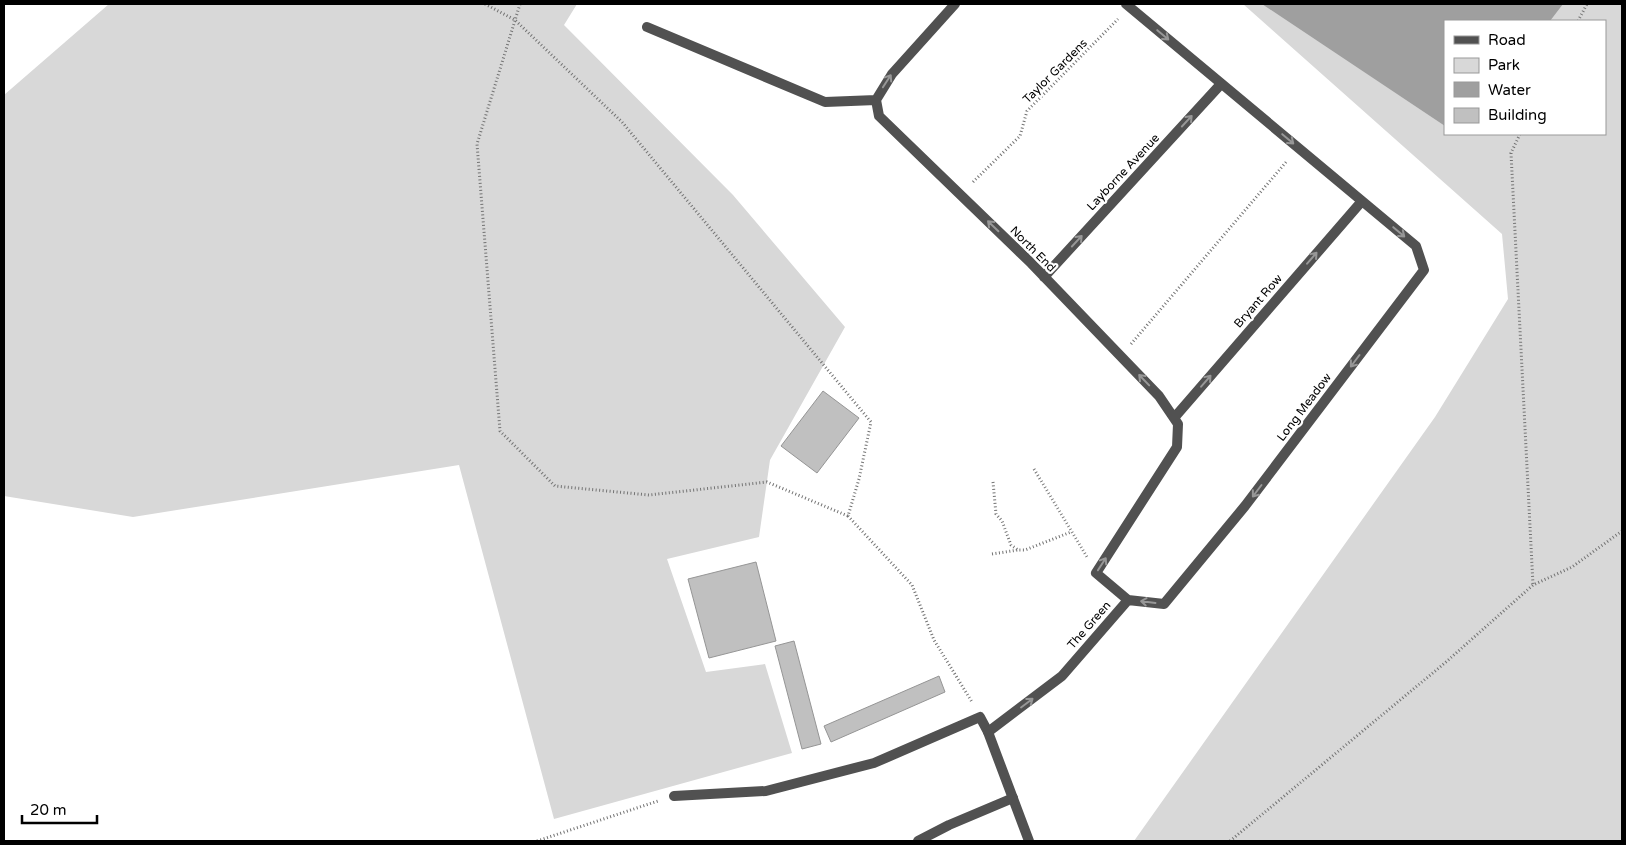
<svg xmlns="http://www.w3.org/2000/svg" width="1626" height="845" font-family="'Varela Round',sans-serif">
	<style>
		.green { fill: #d8d8d8; fill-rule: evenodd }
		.water { fill: #9f9f9f }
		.building { fill: #c0c0c0; stroke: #959595 }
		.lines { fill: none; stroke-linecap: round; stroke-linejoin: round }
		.path { stroke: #737373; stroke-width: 3; stroke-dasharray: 1 2.5; stroke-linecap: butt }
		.service { stroke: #515151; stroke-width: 10 }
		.minor { stroke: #515151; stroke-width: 10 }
		.oneway { stroke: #979797 }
		.labels { text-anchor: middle; stroke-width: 4.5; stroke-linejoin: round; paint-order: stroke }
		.street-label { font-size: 12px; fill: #000; stroke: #fff }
	</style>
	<rect width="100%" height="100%" fill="#fff"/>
	<!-- green -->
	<path class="green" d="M109,4H577L564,25L733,195L845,327L770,460L759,537L667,559L706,672L765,664L792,753L554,819L459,465L133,517L4,496V95Z
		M1243,4H1622V841H1134L1435,417L1508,299L1502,234ZM1445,21H1605V134H1445Z"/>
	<!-- water -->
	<path class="water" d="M1262,4H1563L1550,21H1445V126Z"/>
	<!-- building -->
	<path class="building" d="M823,391L859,418L817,473L781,446Z
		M756,562L776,641L709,658L688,579Z
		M794,641L821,744L802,749L775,646Z
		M939,676L945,692L831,742L824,726Z"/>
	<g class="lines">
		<!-- path -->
		<path class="path" d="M485,4L515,20L622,122L871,422L859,479L848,516L912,585L934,640L972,702
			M520,4L477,144L500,431L555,486L649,495L767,482L848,516
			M1578,21L1587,4
			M1520,134L1511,153L1533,585
			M973,182L1020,136L1027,111L1118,19
			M1131,344L1287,161
			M1034,469L1087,557
			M993,482L996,514L1002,521L1011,545L1018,550H1025L1071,532
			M992,554L1018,550
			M537,841L658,801
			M1230,841L1446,662L1533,585L1572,567L1622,531"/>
		<!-- service -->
		<path class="service" d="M674,796L766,791L874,763L980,717L988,732
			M918,841L949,825L1013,798"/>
		<!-- minor -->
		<path class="minor" d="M955,4L892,74L876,100L879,116L1031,263L1159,396L1178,424L1177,447L1096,573L1128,600L1062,676L988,732L1029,841
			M1126,4L1416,246L1424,270L1245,506L1164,604L1128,600
			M647,27L825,102L876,100
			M1044,277L1221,84
			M1174,418L1362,201"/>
	</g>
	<!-- one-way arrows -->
	<defs><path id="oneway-shaft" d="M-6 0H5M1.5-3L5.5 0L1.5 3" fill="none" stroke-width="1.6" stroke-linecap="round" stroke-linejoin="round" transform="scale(1.25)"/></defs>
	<g class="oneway">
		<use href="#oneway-shaft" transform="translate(1163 35) rotate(40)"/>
		<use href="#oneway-shaft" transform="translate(887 81) rotate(-57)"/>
		<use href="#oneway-shaft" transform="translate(1187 121) rotate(-47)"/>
		<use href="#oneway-shaft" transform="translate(1288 139) rotate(40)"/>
		<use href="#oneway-shaft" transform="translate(993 226) rotate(-136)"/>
		<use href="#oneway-shaft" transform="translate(1399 232) rotate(40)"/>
		<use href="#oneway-shaft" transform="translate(1077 241) rotate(-47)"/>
		<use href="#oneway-shaft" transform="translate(1312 258) rotate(-49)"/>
		<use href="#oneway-shaft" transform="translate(1355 361) rotate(127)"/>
		<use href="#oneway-shaft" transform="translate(1144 380) rotate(-134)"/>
		<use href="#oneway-shaft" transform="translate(1206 381) rotate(-49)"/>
		<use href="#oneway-shaft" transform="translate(1257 491) rotate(127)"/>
		<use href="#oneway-shaft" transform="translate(1102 564) rotate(-57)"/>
		<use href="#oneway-shaft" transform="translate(1148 602) rotate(-173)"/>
		<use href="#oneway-shaft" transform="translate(1027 703) rotate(-37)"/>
	</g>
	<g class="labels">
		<!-- street labels -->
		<g class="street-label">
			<text transform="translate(1055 71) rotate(-45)" y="4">Taylor Gardens</text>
			<text transform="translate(1123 172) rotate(-47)" y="4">Layborne Avenue</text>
			<text transform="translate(1033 249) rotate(45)" y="4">North End</text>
			<text transform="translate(1258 301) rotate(-49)" y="4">Bryant Row</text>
			<text transform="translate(1304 407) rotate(-53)" y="4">Long Meadow</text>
			<text transform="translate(1089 625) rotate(-49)" y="4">The Green</text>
		</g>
	</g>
	<!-- border -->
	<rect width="1626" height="845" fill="none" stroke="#000000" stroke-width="10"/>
	<!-- legend -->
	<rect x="1444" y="20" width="162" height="115" fill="#ffffff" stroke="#999999"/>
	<rect x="1454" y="36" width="25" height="8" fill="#515151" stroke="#999999"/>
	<text x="1488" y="45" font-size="15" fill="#000000">Road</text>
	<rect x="1454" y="58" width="25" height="15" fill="#d8d8d8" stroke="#999999"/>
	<text x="1488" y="70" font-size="15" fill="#000000">Park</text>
	<rect x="1454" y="82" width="25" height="15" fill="#9f9f9f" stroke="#999999"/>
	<text x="1488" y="95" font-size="15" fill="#000000">Water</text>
	<rect x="1454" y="108" width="25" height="15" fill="#c0c0c0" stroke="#999999"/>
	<text x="1488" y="120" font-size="15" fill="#000000">Building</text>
	<!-- scale -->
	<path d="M22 815v8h75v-8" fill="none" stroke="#000000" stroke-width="2.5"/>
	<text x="30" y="815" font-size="15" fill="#000000" stroke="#ffffff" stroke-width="4" paint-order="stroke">20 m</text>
</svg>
